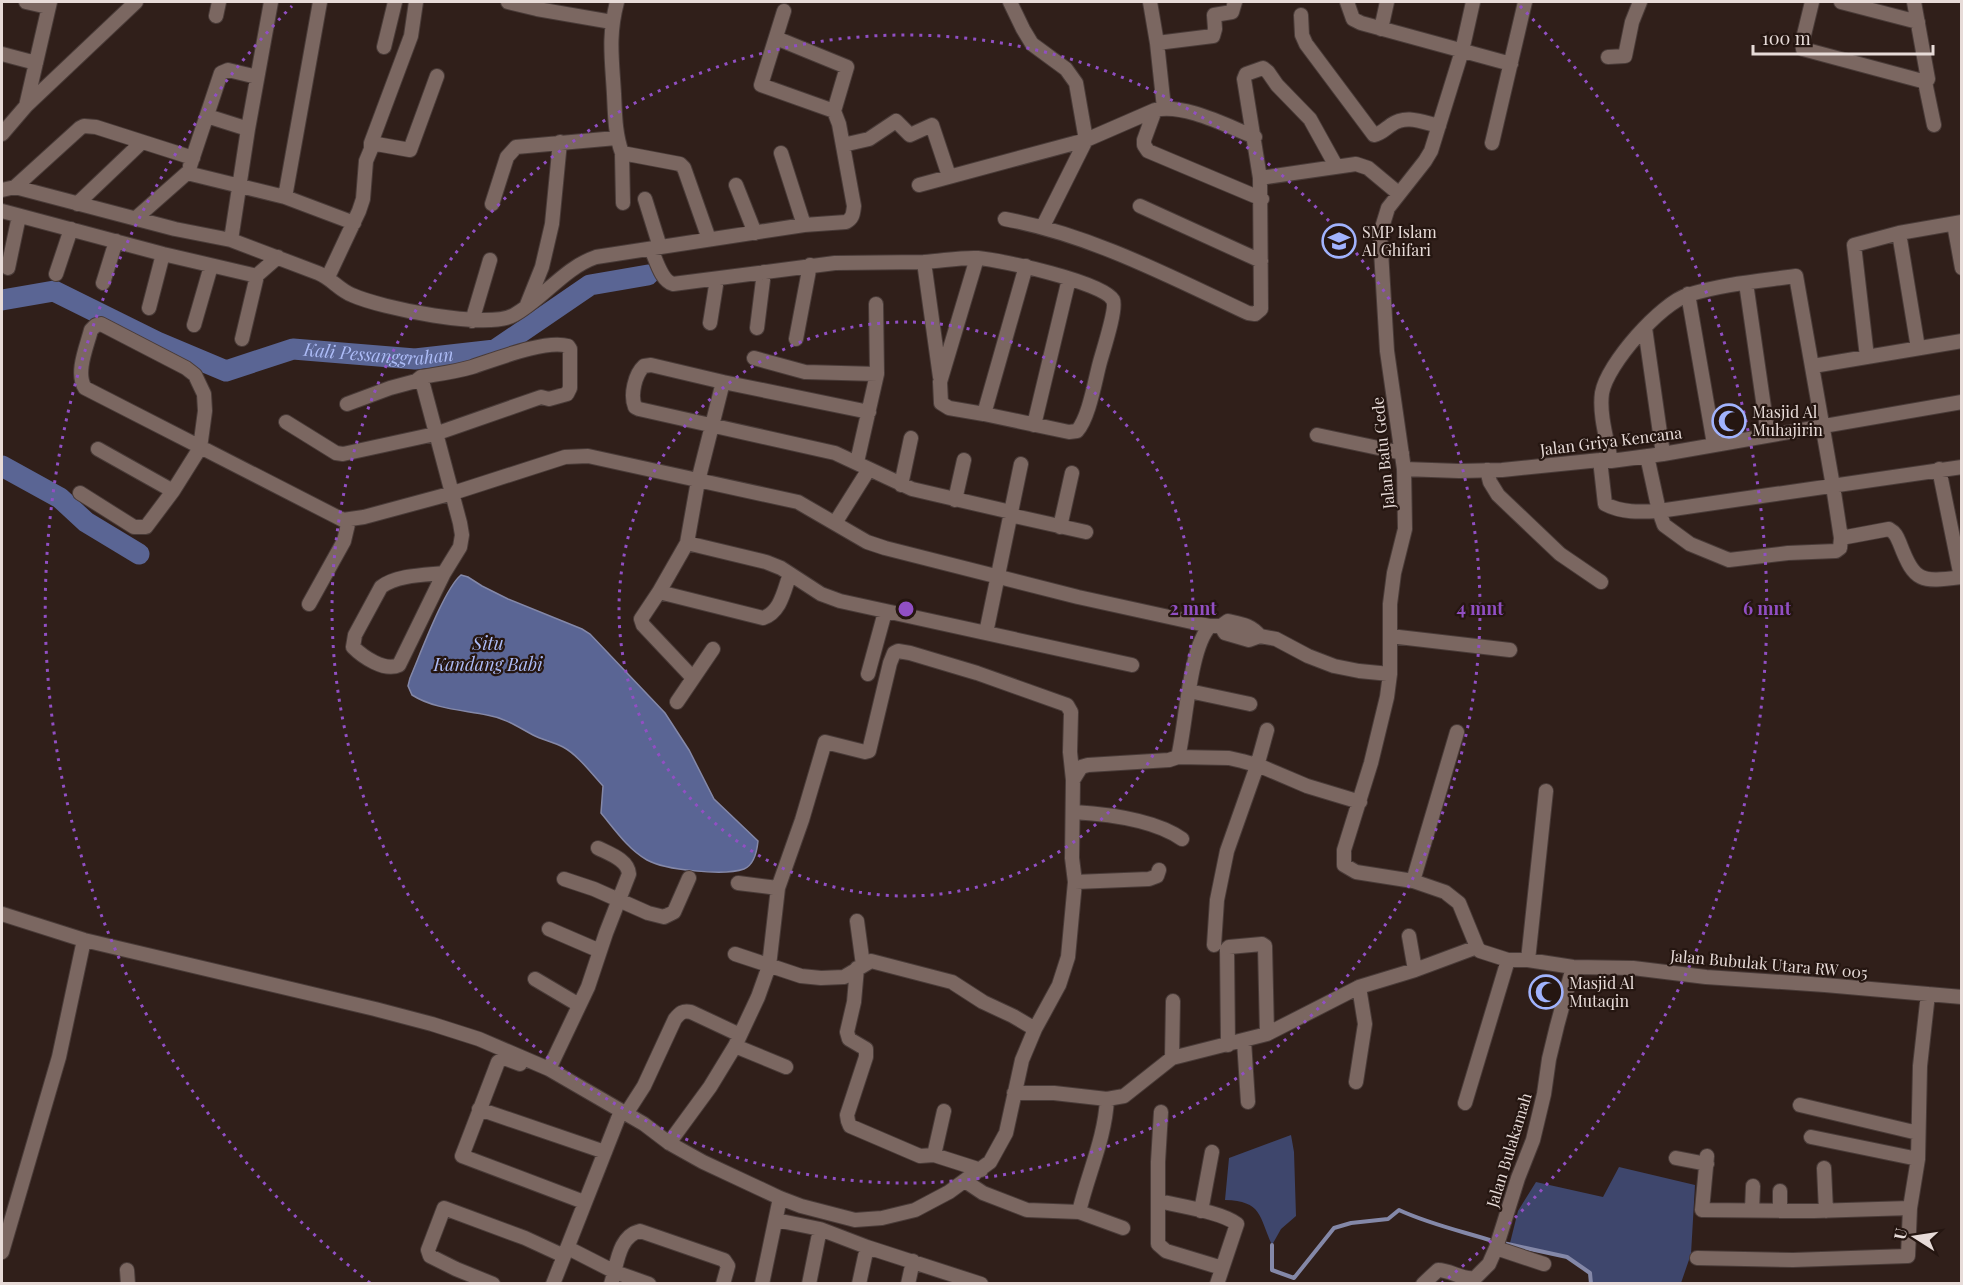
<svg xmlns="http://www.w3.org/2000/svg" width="1963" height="1285" font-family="'Playfair Display',serif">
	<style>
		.green { fill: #3e466c }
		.water { fill: #5a6594; stroke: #8488a8; stroke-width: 1.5 }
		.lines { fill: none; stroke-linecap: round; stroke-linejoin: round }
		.stream { stroke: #8488a8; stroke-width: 4 }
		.river { stroke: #5a6594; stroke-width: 21 }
		.minor-casing { stroke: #493b38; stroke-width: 16 }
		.minor { stroke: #7b6761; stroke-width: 14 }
		.ring { fill: none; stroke: #914fc4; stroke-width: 3; stroke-dasharray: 3 6 }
		.labels { text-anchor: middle; stroke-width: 4.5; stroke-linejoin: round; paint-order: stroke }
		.poi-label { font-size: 16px; fill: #e7dbd8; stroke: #251611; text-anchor: start }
		.street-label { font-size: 16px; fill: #e7dbd8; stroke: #251611 }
		.water-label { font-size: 18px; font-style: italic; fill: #acbbf6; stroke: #251611 }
		.centre { fill: #914fc4; stroke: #251611; stroke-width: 3 }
		.ring-label { font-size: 18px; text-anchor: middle; font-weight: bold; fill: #914fc4; stroke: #251611; stroke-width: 4.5; stroke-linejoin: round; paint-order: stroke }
	</style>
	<rect width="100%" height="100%" fill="#301f1a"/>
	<!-- green -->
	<path class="green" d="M1291,1135L1294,1152L1296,1216L1281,1229L1272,1245C1259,1216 1262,1201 1225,1200L1229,1158Z
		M1619,1167L1695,1185L1691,1254L1681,1283H1592L1590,1273L1567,1257L1510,1243L1518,1211L1536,1182L1603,1197Z"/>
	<!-- water -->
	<path class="water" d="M461,575L468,577L482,586L508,599L582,629L590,634L665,713L689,750L714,799L758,841C757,851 754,865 744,869C724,876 665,870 647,860C628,849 615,830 601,813L603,786C591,773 578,755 563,747C554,742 542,740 533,735C518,727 505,718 487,715C463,710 434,709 412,695L408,686L410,678C420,655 444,589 461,575Z"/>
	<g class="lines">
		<!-- stream -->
		<path class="stream" d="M1503,1243L1567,1257L1590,1273L1591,1284
			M1272,1245V1270L1294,1278L1334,1228L1351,1223L1388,1219L1399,1210C1429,1224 1461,1231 1493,1241"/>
		<!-- river -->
		<g class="river">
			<path id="s1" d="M2,300L54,291L157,342L226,371L293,349L415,359L495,350L590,285L648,275"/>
			<path d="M2,466L60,498L86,522L139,554"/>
		</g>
		<defs>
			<path id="minor" d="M26,2L48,7
				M508,2L537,9L612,22
				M617,2C608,36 612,59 614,94C615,114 615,134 622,153L680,164L684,168L709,239
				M1010,2L1023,29L1032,44L1066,69L1076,83L1086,140L1043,226
				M1150,2L1157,43L1164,108
				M1347,2L1353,19L1361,23L1511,64
				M1473,2L1462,51L1431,151L1425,161L1388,208L1380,234L1387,351L1404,469L1405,529L1394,573L1390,604V674L1387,697L1371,763L1344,850V865L1356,872L1413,881L1445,892L1459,903L1477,947L1480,951L1508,960H1528L1573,967L1633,968L1706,977L1825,985L1962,997
				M1812,2L1802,43L1803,49L1926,82L1928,79L1914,2
				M1841,2L1918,22
				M1301,15L1302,35L1306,44L1374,135C1381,134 1385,129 1391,125C1406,114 1422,122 1439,126
				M216,16L219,2
				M1381,29L1387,2
				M776,38L847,67L834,111
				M1157,43L1213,36L1215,29L1214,15L1232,12L1235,2
				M384,47L395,2
				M2,54L36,63
				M1608,57L1625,56L1632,22L1640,2
				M1925,82L1934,125
				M26,106L50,2
				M207,116L248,129
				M2,134L26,106L136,2
				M1255,137C1227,126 1184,103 1155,110L1144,140V145L1148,151L1262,199
				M371,143L410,150L437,76
				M1492,143L1525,2
				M843,145L869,139L896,121L910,135L932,125L949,176
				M622,153L623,203
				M781,153L804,225
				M190,166L221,73L228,70L257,77
				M1336,166L1310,119L1277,85L1268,72L1263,68L1246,74L1244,79L1260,178L1356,164L1368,168L1398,193
				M736,185L755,233
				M919,185L1086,140L1155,110
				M15,187L80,128L84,126L96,127L193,158
				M2,190L15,187L175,229L231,240L318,273C331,278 339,290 352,295C381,308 487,330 514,315C543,299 564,268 596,257L804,225L846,222C853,218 853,214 854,206L839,124L834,111L761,85L784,11
				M285,197L320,2
				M645,199L660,247
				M77,204L142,142
				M492,204L507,157L516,147L616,138
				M1140,206L1261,261
				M2,211L163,254L253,275L256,280L242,339
				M136,218L187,173L285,197L354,223
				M1005,219C1091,235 1169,276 1248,313L1255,314L1261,309L1260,178
				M1954,224L1962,268
				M1899,233L1918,348
				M231,240L248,129L271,2
				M651,249C656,259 661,281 673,284L835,263L924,262L940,377
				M924,262C942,261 961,257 978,258C1001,260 1103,282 1113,300C1117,308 1103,351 1100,362C1095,380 1089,418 1077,431L1069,432L984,414L949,408L941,403L940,382L977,258
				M8,268L19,216
				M56,274L71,229
				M255,277L278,257
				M328,277L359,211L363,199L366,161L371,149V143L411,36L416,2
				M103,283L116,241
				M1746,283L1768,435
				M1688,294L1714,444
				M526,307L542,267L552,224L560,142
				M149,308L163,254
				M472,321L490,260
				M710,323L717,279
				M194,325L211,266
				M757,328L764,272
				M1645,328L1663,454
				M796,339L810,265
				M1867,357L1854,245L1899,233L1962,222
				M754,358L805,372L877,374
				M1813,366L1962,341
				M421,377L460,523L462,535L460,547L444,573L399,665C385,672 363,657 353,647L355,635L381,587C397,575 424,575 444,573
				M869,412L723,382L651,365L644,366C635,374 630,395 635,407L639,409L835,453L912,489L1011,512
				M984,414L1026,266
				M286,422L336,453L343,454L435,434L541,397L549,399L567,394L570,388V349L568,346C546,339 494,360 472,367C455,372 438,374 421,377L416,381L390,388L347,404
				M1034,425L1069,279
				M1317,435L1402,453
				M98,449L173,491
				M1600,460L1605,504C1622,513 1640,512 1659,511L1962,467
				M1611,461C1607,440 1599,414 1602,393C1607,364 1661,303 1688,295C1722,284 1760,281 1796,276L1833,486L1841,538L1840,548L1836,551L1788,553L1729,560L1690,544L1664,525L1659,511L1647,456
				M857,462L877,374L876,304
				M1404,469L1459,471L1502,470L1600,460L1611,461L1663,454L1962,402
				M1939,469L1961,577
				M1487,470L1490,482L1498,495L1560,554L1601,582
				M901,485L911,438
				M80,493L134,527H146L173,491L200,448L205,411L204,394L195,375L186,368L101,324L96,325L91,330C87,346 75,373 85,388L343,520L364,517L453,493L565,457L588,456L798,502L867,542L885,548L1078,597L1210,626H1221L1228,621C1242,624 1251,625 1260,636
				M955,500L964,460
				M1010,515L1086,532
				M835,523L869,469
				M1060,527L1072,473
				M1841,538L1889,529C1896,533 1897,537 1900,544C1915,583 1921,582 1962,577
				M687,543L766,562L781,568L821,594L840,601L1132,665
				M659,592L763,618C781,612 784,590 790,574
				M309,604L344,541L349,520
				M1221,626L1225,633L1249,640L1260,636L1276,639L1308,656L1334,666L1359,671L1390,674
				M986,633L1021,464
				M1390,636L1510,650
				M868,674L885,612
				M693,678L643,625L641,619L659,592L687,543L698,481L723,382
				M1189,691L1250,704
				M677,702L713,649
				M1178,757C1186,726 1189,648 1210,626
				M1074,812C1107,814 1155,820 1182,839
				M564,879L594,889L648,913L664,917L674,912L689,878
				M1413,881L1457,732
				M1075,882L1149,879L1157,876L1159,870
				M738,883L778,888
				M2,914L84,940L375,1009L432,1024L479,1039L549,1069L644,1124L669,1143L703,1162L780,1198L801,1206L855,1220L882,1218L915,1210L949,1192L990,1162L1006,1133L1022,1060L1035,1029L1059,985L1068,957L1075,882L1072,858L1073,780L1081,767L1088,765L1169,760L1178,757L1229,758L1242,761L1260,766L1307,786L1360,802
				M857,921L863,965
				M549,929L600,951
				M1409,936L1415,970
				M1214,945L1217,900L1227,851L1257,766L1267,730
				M735,954L801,976L821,978L844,977L871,961L952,982L983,1002L1013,1016L1035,1029
				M1528,960L1546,791
				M857,968L854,1002L847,1032L849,1039L866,1049V1057L847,1115L848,1121L850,1126L920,1156L934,1155L981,1170
				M535,979L579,1005
				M1244,1041L1248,1102
				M1228,1045L1227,949L1229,947L1262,944L1265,946L1267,1034
				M735,1046L786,1067
				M1172,1058L1173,1001
				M520,1064L504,1058L498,1062L462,1156L584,1202
				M549,1069L588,987L606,933L629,874C628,860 610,854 598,848
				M1356,1082L1365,1024L1359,987
				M1014,1093H1054L1107,1099L1124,1096L1172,1058L1267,1034L1359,987L1415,970L1477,947
				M1465,1103L1508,960
				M1800,1105L1918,1133
				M479,1109L605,1152
				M1161,1112L1158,1162V1244L1166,1251L1222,1268
				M626,1114L644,1086L675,1019C680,1013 683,1010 691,1012L740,1035
				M1811,1137L1918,1159
				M669,1143L710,1087L735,1046L758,997L769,966L778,888L802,820L825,742L865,752L869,751L890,663L894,653L898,651L910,653L977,673L1067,705L1071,712L1070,752L1073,780
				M934,1155L944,1111
				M1707,1156L1702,1210L1814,1211L1910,1208
				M1676,1158L1707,1164
				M1824,1168L1826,1211
				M965,1181L983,1193L1027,1210L1079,1212L1123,1228
				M1159,1201C1179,1206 1222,1212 1237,1224L1217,1284
				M1752,1210L1753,1186
				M1201,1211L1212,1152
				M1780,1211V1191
				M1079,1212C1088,1173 1105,1139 1107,1099
				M776,1220L820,1229L867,1247L981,1284
				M568,1248L615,1272L649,1284
				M1496,1248L1544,1264
				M2,1252L59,1057L84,940
				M1697,1258L1793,1260L1908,1256L1910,1208L1918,1159L1920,1066L1928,994
				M127,1270L128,1284
				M493,1284L456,1269L430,1256L428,1250L444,1208L525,1238L564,1256
				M553,1284L621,1111
				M611,1284C617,1266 618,1236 640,1231L724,1260L728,1266L723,1284
				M762,1284L780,1198
				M809,1284L820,1229
				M859,1284L867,1247
				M908,1284L913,1261
				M1423,1284L1438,1270C1451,1270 1461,1280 1475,1278L1489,1264L1496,1248L1518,1178L1533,1140L1544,1094L1549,1059L1557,1026L1573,967"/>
		</defs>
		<!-- minor casing -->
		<use href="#minor" class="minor-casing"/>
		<!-- minor -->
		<use href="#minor" class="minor"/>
	</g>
	<!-- distance rings -->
	<g class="ring">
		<circle cx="906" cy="609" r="287"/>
		<circle cx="906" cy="609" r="574"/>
		<path d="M370 1283A861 861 0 0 1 292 6M1520 6A861 861 0 0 1 1442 1283"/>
	</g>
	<!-- icons -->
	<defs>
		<symbol id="school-ring" viewBox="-11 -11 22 22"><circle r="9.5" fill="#251611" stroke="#a1b3fd" stroke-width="1.5"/><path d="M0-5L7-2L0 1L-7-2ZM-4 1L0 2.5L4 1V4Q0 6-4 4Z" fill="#a1b3fd"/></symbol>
		<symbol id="mosque-ring" viewBox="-11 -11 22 22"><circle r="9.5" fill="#251611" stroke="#a1b3fd" stroke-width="1.5"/><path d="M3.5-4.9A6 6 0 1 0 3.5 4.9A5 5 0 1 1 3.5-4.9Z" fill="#a1b3fd"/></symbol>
	</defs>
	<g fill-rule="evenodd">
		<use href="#school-ring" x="1320" y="222" width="38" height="38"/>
		<use href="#mosque-ring" x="1710" y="402" width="38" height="38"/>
		<use href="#mosque-ring" x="1527" y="973" width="38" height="38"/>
	</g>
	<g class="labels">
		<!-- poi labels -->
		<g class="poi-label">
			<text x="1362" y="238">SMP Islam<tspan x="1362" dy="18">Al Ghifari</tspan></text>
			<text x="1752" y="418">Masjid Al<tspan x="1752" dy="18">Muhajirin</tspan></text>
			<text x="1569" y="989">Masjid Al<tspan x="1569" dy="18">Mutaqin</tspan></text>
		</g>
		<!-- street labels -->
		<g class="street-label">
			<text transform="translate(1611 441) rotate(-7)" y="6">Jalan Griya Kencana</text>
			<text transform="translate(1383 453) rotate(-96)" y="6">Jalan Batu Gede</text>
			<text transform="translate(1769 964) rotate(5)" y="6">Jalan Bubulak Utara RW 005</text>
			<text transform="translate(1509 1150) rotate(-73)" y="6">Jalan Bulakamah</text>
		</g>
		<!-- water labels -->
		<g class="water-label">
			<text dy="6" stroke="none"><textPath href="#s1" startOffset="399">Kali Pessanggrahan</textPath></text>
			<text x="488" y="650">Situ<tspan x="488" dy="21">Kandang Babi</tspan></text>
		</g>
	</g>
	<circle cx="906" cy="609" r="9" class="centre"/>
	<g class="ring-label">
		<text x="1193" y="615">2 mnt</text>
		<text x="1480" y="615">4 mnt</text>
		<text x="1767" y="615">6 mnt</text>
	</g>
	<!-- border -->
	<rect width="1963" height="1285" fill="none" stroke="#e7dbd8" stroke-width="6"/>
	<!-- north arrow -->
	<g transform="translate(1915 1237) rotate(282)" stroke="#251611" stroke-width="4.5" paint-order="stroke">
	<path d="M0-4.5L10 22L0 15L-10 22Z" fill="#e7dbd8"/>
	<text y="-9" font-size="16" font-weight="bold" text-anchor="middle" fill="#e7dbd8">U</text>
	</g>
	<!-- scale -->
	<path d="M1753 45v9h180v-9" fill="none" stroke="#e7dbd8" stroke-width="3"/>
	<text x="1762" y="45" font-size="18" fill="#e7dbd8" stroke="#251611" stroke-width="4.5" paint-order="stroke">100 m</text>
</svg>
